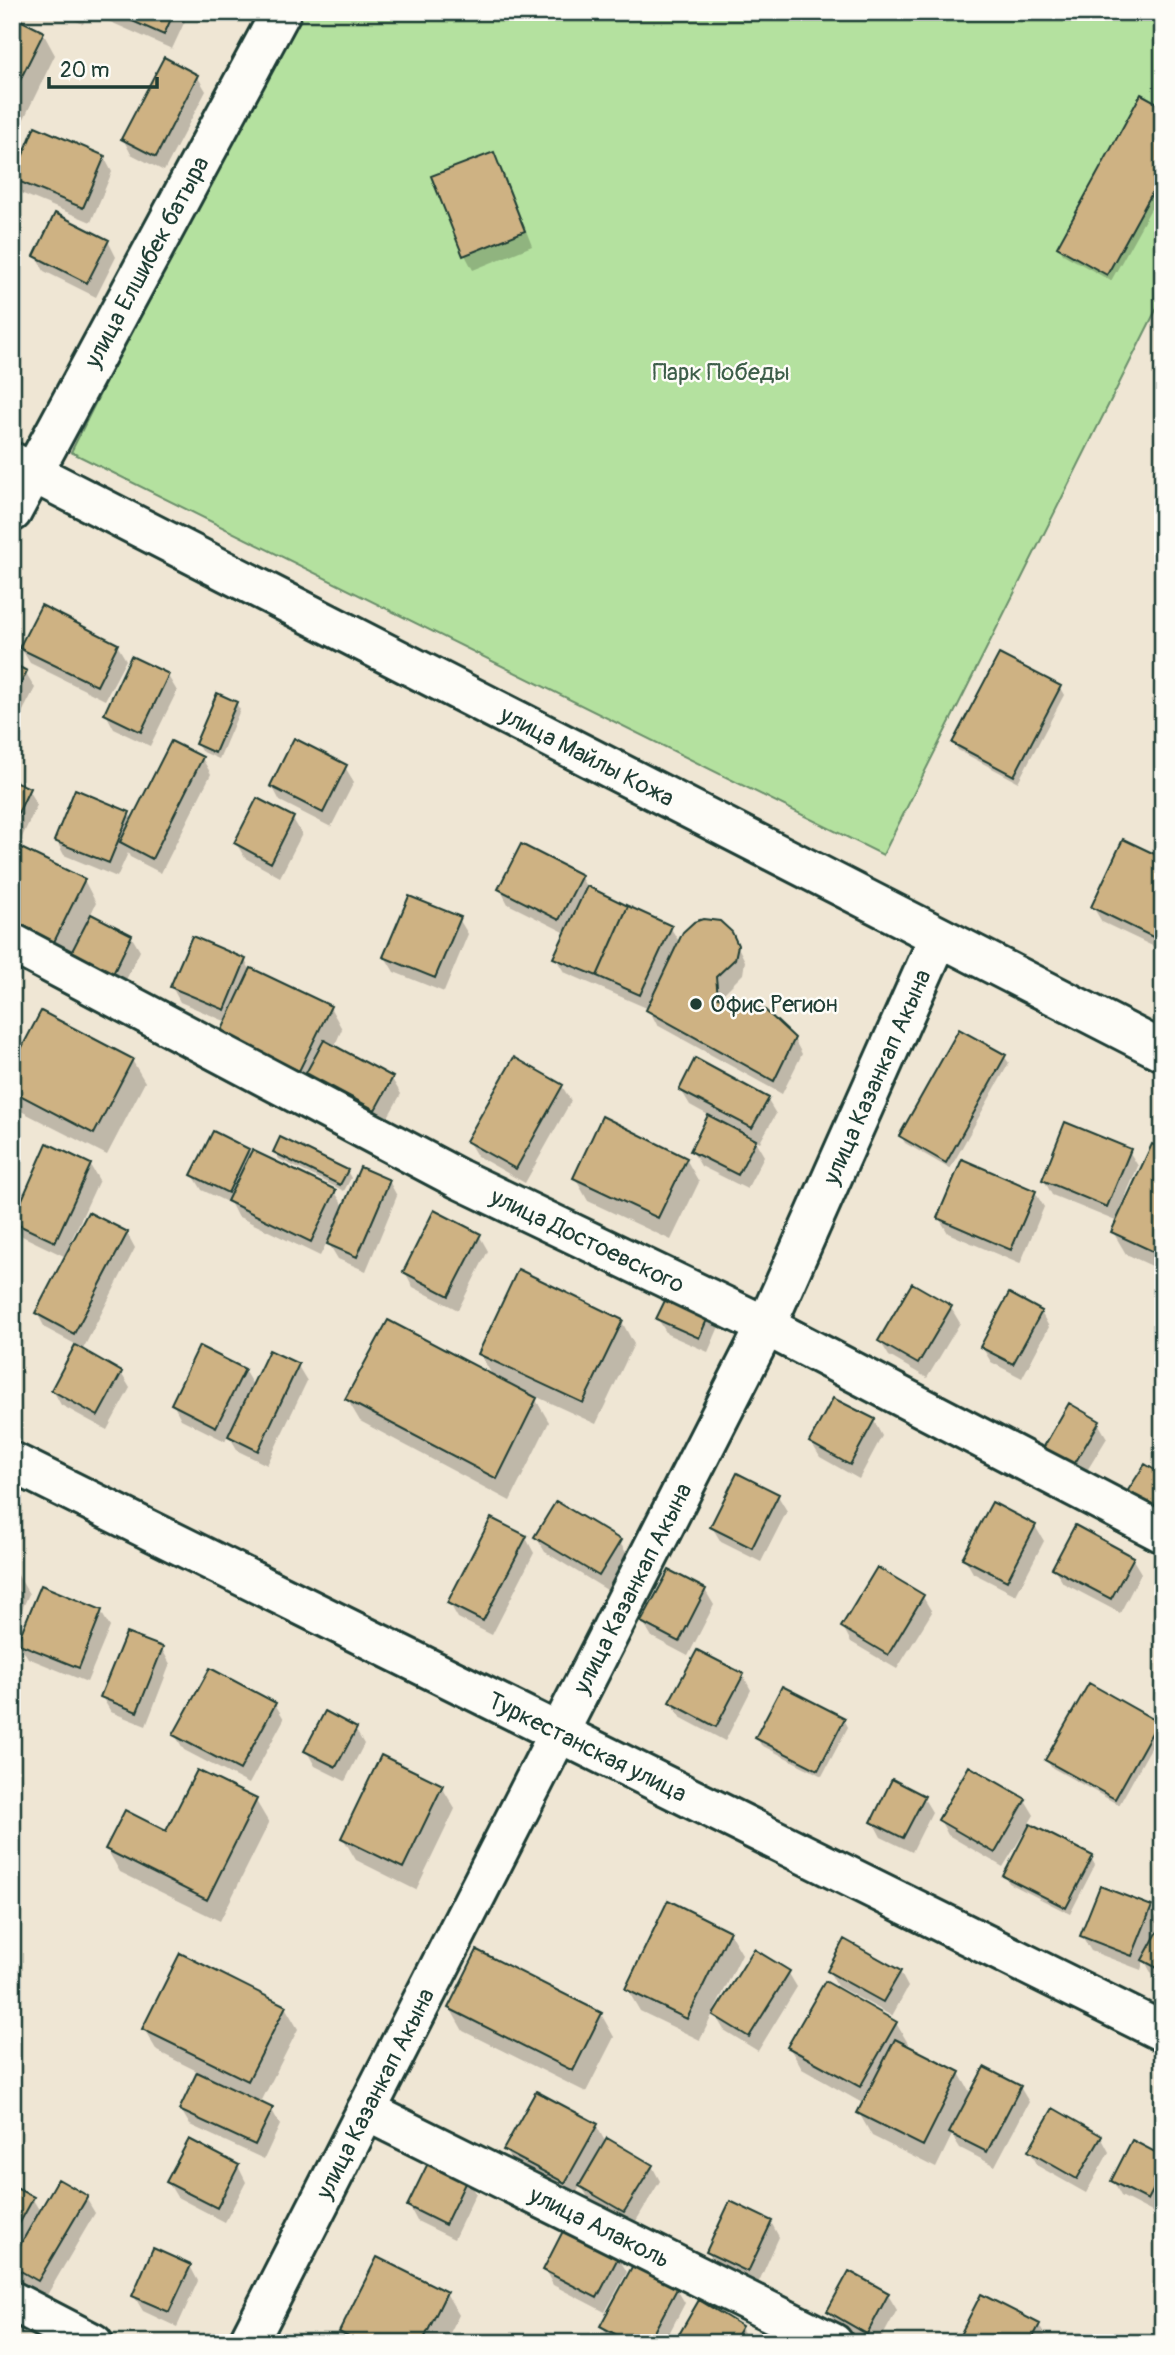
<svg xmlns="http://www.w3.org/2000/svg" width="1175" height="2355" font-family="Pangolin,sans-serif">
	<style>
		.green { fill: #b4e19f; stroke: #6a8f6a; stroke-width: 2 }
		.shadow { fill: #0003 }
		.building { fill: #ceb283; stroke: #1f3d34; stroke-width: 2 }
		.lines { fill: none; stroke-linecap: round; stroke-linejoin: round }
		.street-casing { stroke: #1f3d34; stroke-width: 44 }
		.secondary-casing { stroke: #1f3d34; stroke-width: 44 }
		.street { stroke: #fdfcf7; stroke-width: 38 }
		.secondary { stroke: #fdfcf7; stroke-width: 38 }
		.poi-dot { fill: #1f3d34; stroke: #fdfcf7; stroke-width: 2.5 }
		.labels { text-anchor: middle; stroke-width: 5; stroke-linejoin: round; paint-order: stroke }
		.street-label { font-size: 24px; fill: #1f3d34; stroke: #fdfcf7 }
		.park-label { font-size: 24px; fill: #3d5e49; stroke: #fdfcf7 }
		.poi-label { font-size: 24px; fill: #1f3d34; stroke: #fdfcf7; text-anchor: start }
	</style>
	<rect width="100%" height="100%" fill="#efe6d4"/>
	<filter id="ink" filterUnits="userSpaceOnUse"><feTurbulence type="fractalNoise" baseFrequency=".0143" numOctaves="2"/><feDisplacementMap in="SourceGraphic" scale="14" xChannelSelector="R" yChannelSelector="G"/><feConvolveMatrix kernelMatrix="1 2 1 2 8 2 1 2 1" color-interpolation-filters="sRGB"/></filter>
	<g filter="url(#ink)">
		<!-- green -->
		<path class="green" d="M290,12H1163V296L883,855L71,452Z"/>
		<!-- shadow -->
		<path class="shadow" d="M57,12H88L83,24Z
			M101,12H180L185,21L172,49L106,20Z
			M12,18L43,33L55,55L18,131L12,128Z
			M197,76L206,91L164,171L131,154L123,139Z
			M1163,108V187L1111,281L1063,254L1059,247Z
			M493,154L502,169L532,246L473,270L465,255Z
			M104,157L112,172L91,222L23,194L15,179Z
			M108,241L116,257L96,297L44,271L36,256Z
			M117,645L126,660L105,700L30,663L21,648Z
			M12,665L26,673L35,688L12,732Z
			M168,676L177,691L150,746L114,729L106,714Z
			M1060,688L1064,695L1018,782L958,750L954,743Z
			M236,703L240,710L219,759L201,751L197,744Z
			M202,758L211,774L161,873L130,857L128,853L117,877L64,855L56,840L129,814L133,820Z
			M345,767L354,782L331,827L280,801L272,786Z
			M12,782L28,790L37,805L17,848L84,880L96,903L90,916L131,936L140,951L122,988L12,939Z
			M293,819L302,834L280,877L245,858L236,843Z
			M1163,860V951L1102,922L1093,907Z
			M580,876L587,888L670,927L680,943L731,933L745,961L743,974L724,993V1001L794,1039L802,1054L782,1094L657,1025L649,1009L564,972L555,957L566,933L508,904L500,889Z
			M459,919L468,934L444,992L394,972L385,957Z
			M245,961L250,969L330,1007L342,1029L334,1047L392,1079L401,1094L384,1124L222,1034L227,1022L180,1002L172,987Z
			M1004,1056L1009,1063L950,1169L905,1143L901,1136Z
			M132,1060L145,1082L107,1155L17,1109L12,1100V1070Z
			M562,1086L571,1101L525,1183L477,1156L468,1141Z
			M681,1090L767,1099L776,1114L760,1142L754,1139L764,1156L747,1189L701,1166L692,1151L710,1116L690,1105Z
			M248,1151L251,1155L252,1152L335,1192L345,1208L389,1181L397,1196L366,1271L338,1259L329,1244L333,1235L331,1234L320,1256L237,1216L231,1204L202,1190L193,1175Z
			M1129,1151L1138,1166L1121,1207L1124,1208L1163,1151V1271L1126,1254L1113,1232L1118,1222L1052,1195L1044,1180Z
			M275,1152L347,1171L351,1178L344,1191L279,1159Z
			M686,1159L699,1182L671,1240L588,1201L575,1178Z
			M90,1165L99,1180L70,1243L73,1245L127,1233L135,1248L82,1351L121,1373L130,1388L107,1430L61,1405L53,1390L77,1345L45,1328L37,1313L66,1257L22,1236L13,1221Z
			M1035,1192L1044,1207L1020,1264L948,1233L939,1218Z
			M479,1235L488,1251L458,1310L413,1287L405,1272Z
			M671,1290L721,1322L708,1352L667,1334L658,1319Z
			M951,1308L960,1323L927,1378L889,1356L880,1341Z
			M1041,1312L1049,1327L1022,1378L991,1362L982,1347Z
			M622,1322L634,1344L596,1424L533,1395L549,1422L510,1501L360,1421L347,1399L494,1378L480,1354Z
			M298,1366L307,1381L267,1465L238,1451L228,1434L225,1441L181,1419L173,1404L244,1370L254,1387Z
			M874,1421L882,1436L859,1479L820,1457L811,1442Z
			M1098,1423L1107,1438L1080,1482L1052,1465Z
			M778,1496L787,1511L761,1562L721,1542L712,1527Z
			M1035,1526L1044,1541L1016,1595L973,1573L964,1557Z
			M536,1537L619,1541L628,1556L607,1590L545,1552Z
			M526,1538L534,1553L492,1635L458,1618L449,1602Z
			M1132,1558L1141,1573L1120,1613L1063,1583L1054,1568Z
			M12,1570L16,1572L29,1594L12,1631Z
			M705,1590L714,1605L688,1656L652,1637L643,1622Z
			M923,1597L932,1612L897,1669L851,1642L843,1627Z
			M101,1612L110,1627L87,1682L28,1658L19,1643Z
			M162,1649L170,1664L146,1726L111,1712L102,1697Z
			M743,1675L751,1690L725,1741L680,1717L671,1702Z
			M275,1704L284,1719L249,1784L184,1750L175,1735Z
			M844,1719L848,1727L822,1776L761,1745L757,1738Z
			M1157,1723L1161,1730L1119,1805L1051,1767L1047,1760Z
			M355,1729L364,1744L345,1781L315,1766L306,1750Z
			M442,1787L455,1809L416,1890L356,1860L343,1838Z
			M923,1797L932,1812L912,1852L881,1837L873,1822Z
			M1025,1800L1034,1815L1028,1825L1091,1858L1095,1865L1070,1914L1009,1883L1005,1876L1027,1832L1025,1831L1003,1867L948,1835L940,1820Z
			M256,1801L269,1823L220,1921L120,1872L107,1849L167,1833Z
			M1151,1908L1159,1923L1154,1937L1156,1938L1163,1925V1985L1157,1983L1144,1960L1141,1970L1091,1951L1082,1936Z
			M729,1932L742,1954L700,2040L640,2011L627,1989Z
			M829,1971L900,1972L908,1987L892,2016L837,1986Z
			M788,1972L797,1987L758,2051L724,2030L715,2015Z
			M285,2007L298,2029L260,2104L272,2110L280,2125L264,2159L190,2125L181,2110L199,2072L157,2051L144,2029Z
			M450,2008L601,2014L614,2037L586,2092L463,2031Z
			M896,2023L909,2045L908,2048L959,2073L971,2094L1020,2087L1029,2102L995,2166L960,2148L952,2135L936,2168L872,2136L859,2113L864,2104L802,2069L789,2047Z
			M596,2125L606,2143L652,2166L660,2181L633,2226L590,2201L581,2185L574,2197L514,2165L505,2150Z
			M1101,2137L1109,2152L1086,2193L1038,2166L1030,2151Z
			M1163,2158V2202L1156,2214L1121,2196L1113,2181Z
			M238,2166L246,2182L225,2222L177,2197L168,2182Z
			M467,2178L476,2193L454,2239L417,2221L409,2206Z
			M12,2188L32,2198L41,2213L86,2198L95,2213L47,2295L20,2280L12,2268Z
			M771,2222L779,2237L757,2286L717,2267L708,2252Z
			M618,2257L627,2272L605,2312L553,2285L545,2270Z
			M190,2266L198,2281L177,2327L143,2311L134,2296Z
			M850,2273L888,2295L897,2310L879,2343H867L837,2327L829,2311Z
			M676,2288L685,2303L664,2343L611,2341L602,2326Z
			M446,2293L459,2315L445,2343H347L341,2332Z
			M1039,2325L1049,2343H958Z
			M741,2327L749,2343H681L679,2339Z"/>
		<!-- building -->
		<path class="building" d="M112,12H174L164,35Z
			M12,16L44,32L12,96Z
			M164,57L198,75L156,157L121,139Z
			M1141,94L1163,106V173L1107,275L1057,247Z
			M35,126L105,156L83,208L13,179Z
			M494,152L525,231L463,256L431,176Z
			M55,213L109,240L87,283L34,256Z
			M41,605L118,644L97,686L19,648Z
			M999,654L1061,686L1014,776L952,743Z
			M131,656L169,674L141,732L104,714Z
			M12,663L27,671L12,701Z
			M217,693L237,702L215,753L195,744Z
			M294,738L347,765L323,813L270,786Z
			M171,741L203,757L152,859L120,842Z
			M12,780L30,788L12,826Z
			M75,789L130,812L109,863L54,841Z
			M257,798L294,817L271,863L234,843Z
			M1123,839L1163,858V932L1159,940L1091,907Z
			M521,844L582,875L559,920L498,889Z
			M19,847L85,879L53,944L12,924V860Z
			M587,886L628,906L597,976L553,958Z
			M409,896L461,917L435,978L383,957Z
			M628,906L672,926L640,995L597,976Z
			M91,914L132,935L113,974L71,953Z
			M703,919L720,921L732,932L738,945L735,959L716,977L718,997L765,1010L795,1038L774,1081L646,1010L683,932L694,922Z
			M192,936L246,959L225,1010L170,987Z
			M251,968L331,1006L299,1071L220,1034Z
			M41,1011L133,1059L94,1134L12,1091V1066Z
			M959,1029L1006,1055L946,1163L899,1136Z
			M324,1040L393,1077L375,1110L306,1073Z
			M514,1057L563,1085L516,1169L466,1141Z
			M695,1058L769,1098L752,1128L679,1090Z
			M708,1115L756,1140L738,1175L690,1151Z
			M602,1116L687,1158L658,1218L573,1178Z
			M1065,1122L1131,1149L1107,1207L1042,1180Z
			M213,1131L249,1149L228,1193L191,1175Z
			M280,1137L348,1170L340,1185L273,1152Z
			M47,1143L91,1164L55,1242L12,1222Z
			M1152,1144L1163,1149V1256L1111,1232Z
			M252,1150L336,1190L311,1242L227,1201Z
			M962,1159L1036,1191L1011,1250L937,1218Z
			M360,1167L390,1180L357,1257L327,1244Z
			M434,1210L481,1234L449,1296L403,1272Z
			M88,1212L128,1232L74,1334L35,1313Z
			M518,1269L623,1320L583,1403L478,1354Z
			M912,1283L952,1306L918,1364L878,1341Z
			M671,1288L713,1306L699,1338L656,1319Z
			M1009,1293L1042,1311L1013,1364L980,1347Z
			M388,1320L537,1398L497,1479L345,1399Z
			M75,1345L122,1372L98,1416L51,1390Z
			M199,1346L245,1369L216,1427L171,1404Z
			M269,1350L299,1364L258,1451L228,1436Z
			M833,1398L875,1419L850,1465L809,1442Z
			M1069,1403L1100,1421L1072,1468L1042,1450Z
			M1145,1464L1163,1475V1523L1121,1501Z
			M737,1473L779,1494L752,1548L710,1527Z
			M556,1501L621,1540L599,1576L534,1537Z
			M992,1502L1036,1525L1007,1581L962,1558Z
			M491,1518L527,1536L483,1621L447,1603Z
			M1075,1525L1134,1557L1111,1599L1052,1568Z
			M877,1567L924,1595L888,1655L841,1627Z
			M669,1570L706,1589L679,1642L641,1622Z
			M41,1585L102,1610L79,1668L17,1643Z
			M126,1633L163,1647L137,1712L100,1697Z
			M697,1650L744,1674L716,1727L669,1702Z
			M210,1668L276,1703L240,1770L173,1735Z
			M1089,1683L1158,1722L1115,1799L1045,1760Z
			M782,1686L845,1718L818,1770L755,1738Z
			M325,1711L357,1728L336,1767L304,1751Z
			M381,1755L443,1785L403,1868L341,1838Z
			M969,1766L1026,1799L995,1853L938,1820Z
			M197,1770L257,1799L207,1900L105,1849L125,1810L166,1831Z
			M892,1779L925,1796L903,1838L871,1822Z
			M1030,1824L1093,1856L1066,1908L1003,1876Z
			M1100,1886L1152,1906L1132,1956L1080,1936Z
			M668,1900L730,1931L687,2019L625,1989Z
			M1163,1922V1971L1142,1960Z
			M844,1939L901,1971L883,2002L827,1971Z
			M754,1949L790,1971L749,2037L713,2015Z
			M477,1950L602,2013L573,2071L448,2008Z
			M180,1953L286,2006L248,2081L142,2029Z
			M825,1981L897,2022L860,2087L787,2047Z
			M895,2039L960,2072L923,2146L857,2113Z
			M984,2067L1021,2086L987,2152L949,2133Z
			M197,2072L273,2108L255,2145L179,2110Z
			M536,2091L598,2124L565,2183L503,2150Z
			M1053,2108L1102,2136L1077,2179L1028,2151Z
			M607,2138L653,2165L624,2212L579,2186Z
			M189,2139L239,2165L217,2208L166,2182Z
			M1132,2140L1163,2156V2171L1148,2200L1111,2181Z
			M430,2159L468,2177L445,2225L407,2206Z
			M58,2179L88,2196L38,2281L12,2266V2259Z
			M12,2186L34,2197L12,2237Z
			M730,2201L772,2221L748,2272L706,2252Z
			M565,2227L619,2256L597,2298L543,2270Z
			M153,2248L191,2265L169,2312L132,2296Z
			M377,2257L447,2292L422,2343H360L339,2332Z
			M634,2263L678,2287L648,2343H632L600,2326Z
			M849,2271L889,2293L867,2334L827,2311Z
			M981,2294L1040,2324L1030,2343H956Z
			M699,2300L742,2326L732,2343H684L677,2338Z"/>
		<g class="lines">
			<defs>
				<g id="street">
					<path id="s1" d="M12,462L1163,1051"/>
					<path id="s2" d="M12,943L459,1179L766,1326L1163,1533"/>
					<path id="s3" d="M366,2111L833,2343"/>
					<path d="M12,2301L93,2343"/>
					<path id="s4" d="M248,2343L766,1326L939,937"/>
				</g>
				<g id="secondary">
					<path id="s5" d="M12,512L281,12"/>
					<path id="s6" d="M12,1462L1163,2032"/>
				</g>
			</defs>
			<!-- street casing -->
			<use href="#street" class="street-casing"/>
			<!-- secondary casing -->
			<use href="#secondary" class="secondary-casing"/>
			<!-- street -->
			<use href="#street" class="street"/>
			<!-- secondary -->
			<use href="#secondary" class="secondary"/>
		</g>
	</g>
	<!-- markers -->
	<circle class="poi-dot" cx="696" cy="1004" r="7"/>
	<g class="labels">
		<!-- street labels -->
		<g class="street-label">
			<text dy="8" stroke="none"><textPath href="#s5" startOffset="284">улица Елшибек батыра</textPath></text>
			<text dy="8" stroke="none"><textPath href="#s1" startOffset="646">улица Майлы Кожа</textPath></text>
			<text dy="8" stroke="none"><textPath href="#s4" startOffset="1414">улица Казанкап Акына</textPath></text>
			<text dy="8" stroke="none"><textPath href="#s2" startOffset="648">улица Достоевского</textPath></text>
			<text dy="8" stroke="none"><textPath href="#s4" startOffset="847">улица Казанкап Акына</textPath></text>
			<text dy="8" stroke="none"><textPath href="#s6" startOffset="642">Туркестанская улица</textPath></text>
			<text dy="8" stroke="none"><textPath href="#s4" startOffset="280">улица Казанкап Акына</textPath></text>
			<text dy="8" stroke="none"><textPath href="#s3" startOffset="261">улица Алаколь</textPath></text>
		</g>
		<!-- park labels -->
		<g class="park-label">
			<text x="721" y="380">Парк Победы</text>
		</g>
		<!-- poi labels -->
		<g class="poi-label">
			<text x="710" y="1012">Офис Регион</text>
		</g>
	</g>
	<!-- margin -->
	<rect width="1175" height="2355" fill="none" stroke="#fdfcf7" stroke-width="42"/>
	<rect x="21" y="21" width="1133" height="2313" fill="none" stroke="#1f3d34" stroke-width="2.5" filter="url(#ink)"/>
	<!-- scale -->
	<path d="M49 77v10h108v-10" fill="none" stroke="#1f3d34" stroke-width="3.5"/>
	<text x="60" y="77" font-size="21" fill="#1f3d34" stroke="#fdfcf7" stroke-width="5" paint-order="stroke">20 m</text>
</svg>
